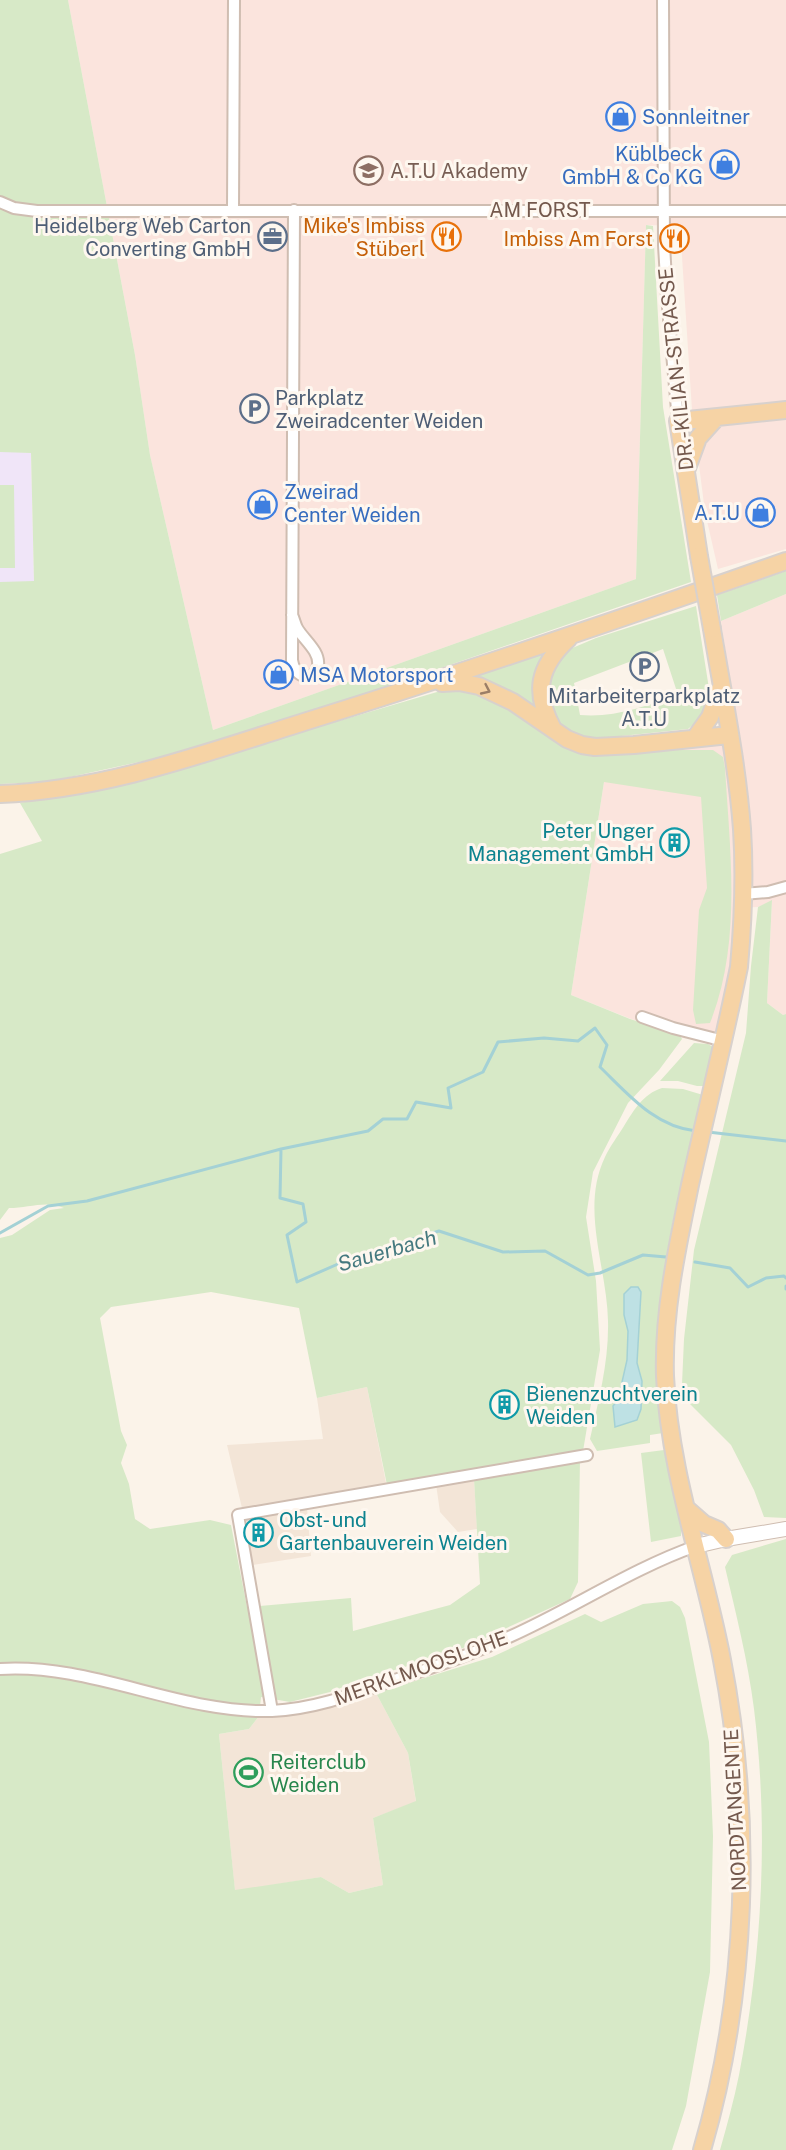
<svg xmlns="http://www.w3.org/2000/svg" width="786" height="2150" font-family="'Public Sans',sans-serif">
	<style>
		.residential { fill: #f3e5d7 }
		.commercial { fill: #fbe4dd }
		.education { fill: #f0e5f8 }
		.green { fill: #d7e9c7; fill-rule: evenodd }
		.water { fill: #bee1e4; stroke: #a4d1d5; stroke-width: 1.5 }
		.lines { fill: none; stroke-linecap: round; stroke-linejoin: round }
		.stream { stroke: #a4d1d5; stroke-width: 3 }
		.minor-casing { stroke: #cfbdb1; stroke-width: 14 }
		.tertiary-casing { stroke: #cfbdb1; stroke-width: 16 }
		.primary-casing { stroke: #d8d1cd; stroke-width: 20 }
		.minor { stroke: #fff; stroke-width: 10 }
		.tertiary { stroke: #fff; stroke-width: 14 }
		.primary { stroke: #f6d3a5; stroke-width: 16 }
		.primary-bridge-casing { stroke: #d8d1cd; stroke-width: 20; stroke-linecap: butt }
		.primary-bridge { stroke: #f6d3a5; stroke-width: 16 }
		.oneway { stroke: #9b7e67 }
		.labels { text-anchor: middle; stroke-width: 6; stroke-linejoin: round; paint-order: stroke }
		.shop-label { font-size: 20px; fill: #366cbe; stroke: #fef7ef; text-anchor: start }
		.education-label { font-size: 20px; fill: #785e54; stroke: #fef7ef; text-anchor: start }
		.street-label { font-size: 20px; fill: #74594d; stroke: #fef7ef }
		.service-label { font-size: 20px; fill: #4e5e75; stroke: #fef7ef; text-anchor: end }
		.food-label { font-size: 20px; fill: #c56008; stroke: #fef7ef; text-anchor: end }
		.culture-label { font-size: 20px; fill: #0d838f; stroke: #fef7ef; text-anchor: start }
		.leisure-label { font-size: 20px; fill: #27864d; stroke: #fef7ef; text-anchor: start }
		.water-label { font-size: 21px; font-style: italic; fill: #45797f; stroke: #fef7ef }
	</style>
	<rect width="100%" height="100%" fill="#fbf3e9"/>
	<!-- residential -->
	<path class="residential" d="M367,1387L388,1493L307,1508L311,1556L252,1565L242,1508L227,1445L323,1439L317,1398Z
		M474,1479L477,1529L458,1532L440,1512L436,1484Z
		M376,1693L408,1753L416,1802L373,1818L383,1885L349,1893L321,1877L235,1891L219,1734L249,1729L259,1716H280L305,1711Z"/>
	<!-- commercial -->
	<path class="commercial" d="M68,0H786V549L718,569L705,512L692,410L680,226L646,225L636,579L213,730L150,455L135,355Z
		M786,594V1014L783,1015L767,1003L772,901L758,907L735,908L732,951L717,1046L631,1019L571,995L609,750L706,746L739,739L721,621Z"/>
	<!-- education -->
	<path class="education" d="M0,452H31L34,582H0Z"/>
	<!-- green -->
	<path class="green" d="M0,0H68L135,355L150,455L213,730L636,579L646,225L653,226L663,407L691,582L217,745L47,782L0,784V582L34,581L31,453L0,452Z
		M0,485H14L15,568H0Z
		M786,571V594L721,621L717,595Z
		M696,606L710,695L700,719L688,729L593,739L571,735L556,722L547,695L554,664L570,649L596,638ZM663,649L678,695C645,706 615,718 580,715L574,683Z
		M553,647C532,674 531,683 539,716L466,677Z
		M461,687L508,706L546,736L564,747L609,750H713L723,757L725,768C730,852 742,943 710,1023L696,1024L693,1010L699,910L707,888L701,797L604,782L571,995L630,1019L680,1035L682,1039L659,1070L628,1103L593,1172L586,1217L596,1281L600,1350L583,1451L387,1485L367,1387L317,1398L299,1308L211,1292L111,1307L100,1318L121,1431L127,1445L121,1463L129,1484L135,1519L150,1529L210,1520L231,1525L247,1607L351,1598L353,1631L450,1605L480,1584L474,1479L580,1459L578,1582L570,1599L452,1653L364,1679L330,1692L290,1702L261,1697L259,1716L249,1729L219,1734L235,1890L321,1877L349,1893L383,1885L373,1818L416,1801L408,1753L376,1693L492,1657L585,1614L601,1622L643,1604L672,1601L680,1607L685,1618L709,1742L713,1836L710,1972L686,2106L672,2150H0V1238L12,1235L50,1210L64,1208C47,1200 28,1208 9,1208L0,1220V854L42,841L20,803L176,769L437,692Z
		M772,900L767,1003L783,1015L786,1014V1518L764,1517L754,1490L731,1445L686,1400L682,1384L684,1339L694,1250L746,1033L751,966L758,907Z
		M694,1043L708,1044L713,1047L704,1086H697L678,1081H660Z
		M662,1088L683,1089L703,1095C680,1187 654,1283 657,1378C658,1396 661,1415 663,1433L650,1435V1443L597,1451L590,1439C599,1399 609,1361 608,1321C607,1267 580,1209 605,1157C610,1146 618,1136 624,1126C634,1110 643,1094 662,1088ZM641,1292L637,1363L642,1381L641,1409L616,1427L613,1406L618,1400L627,1361L628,1331L624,1315Z
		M664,1450L681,1521V1536L651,1542L641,1453Z
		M786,1539V2150H720C727,2125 734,2100 739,2075C762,1955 769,1831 754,1709C748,1661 736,1614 725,1567L732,1555Z"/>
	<!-- water -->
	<path class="water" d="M631,1287H638L641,1292L637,1363L642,1381L641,1409L637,1420L615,1427L613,1406L618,1400L627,1360L628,1331L624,1315V1294Z"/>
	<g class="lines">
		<!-- stream -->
		<path class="stream" d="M708,1132L786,1141
			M281,1149L280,1198L303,1204L306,1222L287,1235L297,1282L347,1260L439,1231L503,1252L545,1251L588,1275L600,1273L643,1255L666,1257
			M0,1233L48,1206L87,1201L281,1149L368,1131L383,1119H407L416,1102L451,1108L448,1088L483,1072L498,1042L544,1038L578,1041L595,1028L607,1045L600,1067C628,1094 655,1127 696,1131
			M695,1262L730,1268L748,1287L766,1278L784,1276L786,1278
			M786,1286V1289"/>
		<defs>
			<path id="minor" d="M663,0L664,245L667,296L678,421
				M0,202L14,208L37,211H786
				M233,210L234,0
				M292,615C294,619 295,624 297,628C303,639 320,651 318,665C315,684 294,678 292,660L294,210
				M743,894L768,892L786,887
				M642,1017L673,1028L724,1041
				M0,1669C93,1663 179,1714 272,1711C312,1709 349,1696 386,1683C427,1669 469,1656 509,1637C572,1609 631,1569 696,1546
				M272,1711L238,1515L587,1455"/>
			<path id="tertiary" d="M696,1546L726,1539L786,1529"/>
			<path id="primary" d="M687,468L698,438L716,418
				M699,556L678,421L786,410
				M442,683L459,682L479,686L513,702L567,739L582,745L595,747L634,745L729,735
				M553,729C533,692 538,667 569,638
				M695,738L710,717L720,689
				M0,794C105,790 205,753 304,722C466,672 626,617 786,561
				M688,1510L704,1524L718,1530L726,1539
				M702,2150C748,1993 753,1820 722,1660C704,1566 669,1472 665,1376C663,1312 677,1248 690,1185C706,1113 724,1041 739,967C743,922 745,875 742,829C737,762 723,695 712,629"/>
		</defs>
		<!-- minor casing -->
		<use href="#minor" class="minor-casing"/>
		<!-- tertiary casing -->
		<use href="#tertiary" class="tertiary-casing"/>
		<!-- primary casing -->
		<use href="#primary" class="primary-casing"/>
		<!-- minor -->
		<use href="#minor" class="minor"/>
		<!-- tertiary -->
		<use href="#tertiary" class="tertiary"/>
		<!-- primary -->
		<use href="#primary" class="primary"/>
		<defs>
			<path id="primary-bridge" d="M699,556L712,629"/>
		</defs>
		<!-- primary-bridge casing -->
		<use href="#primary-bridge" class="primary-bridge-casing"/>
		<!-- primary-bridge -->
		<use href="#primary-bridge" class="primary-bridge"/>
	</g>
	<!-- one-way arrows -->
	<defs><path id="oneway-chevron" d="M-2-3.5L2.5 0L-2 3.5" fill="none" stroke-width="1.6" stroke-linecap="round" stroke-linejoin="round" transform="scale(1.5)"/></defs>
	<use class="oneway" href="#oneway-chevron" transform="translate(486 690) rotate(25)"/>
	<!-- icons -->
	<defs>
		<symbol id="shop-ring" viewBox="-11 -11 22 22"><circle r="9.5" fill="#fef7ef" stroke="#3f7fe0" stroke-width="1.5"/><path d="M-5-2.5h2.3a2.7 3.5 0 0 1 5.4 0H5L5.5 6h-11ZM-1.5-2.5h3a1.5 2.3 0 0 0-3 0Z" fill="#3f7fe0"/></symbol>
		<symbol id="school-ring" viewBox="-11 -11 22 22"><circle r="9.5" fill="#fef7ef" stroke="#8d6e63" stroke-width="1.5"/><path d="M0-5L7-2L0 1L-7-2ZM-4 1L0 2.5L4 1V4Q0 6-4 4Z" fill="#8d6e63"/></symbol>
		<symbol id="office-ring" viewBox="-11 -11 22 22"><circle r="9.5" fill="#fef7ef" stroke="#5c6f8a" stroke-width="1.5"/><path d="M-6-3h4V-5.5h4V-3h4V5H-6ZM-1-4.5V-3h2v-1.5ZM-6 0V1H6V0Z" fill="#5c6f8a"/></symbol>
		<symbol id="restaurant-ring" viewBox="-11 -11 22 22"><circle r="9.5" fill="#fef7ef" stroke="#e8710a" stroke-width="1.5"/><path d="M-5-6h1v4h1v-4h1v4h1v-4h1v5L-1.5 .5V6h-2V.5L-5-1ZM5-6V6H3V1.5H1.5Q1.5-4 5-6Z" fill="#e8710a"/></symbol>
		<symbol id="parking-ring" viewBox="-11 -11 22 22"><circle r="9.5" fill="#fef7ef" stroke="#5c6f8a" stroke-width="1.5"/><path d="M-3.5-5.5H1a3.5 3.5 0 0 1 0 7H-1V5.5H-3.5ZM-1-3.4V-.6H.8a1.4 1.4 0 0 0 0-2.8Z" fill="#5c6f8a"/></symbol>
		<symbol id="building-ring" viewBox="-11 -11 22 22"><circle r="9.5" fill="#fef7ef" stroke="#0f9aa8" stroke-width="1.5"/><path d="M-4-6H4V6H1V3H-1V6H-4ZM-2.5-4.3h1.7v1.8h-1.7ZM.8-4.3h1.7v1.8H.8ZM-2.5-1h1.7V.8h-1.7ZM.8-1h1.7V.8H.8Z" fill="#0f9aa8"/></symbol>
		<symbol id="stadium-ring" viewBox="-11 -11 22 22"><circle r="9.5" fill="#fef7ef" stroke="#2e9e5b" stroke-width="1.5"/><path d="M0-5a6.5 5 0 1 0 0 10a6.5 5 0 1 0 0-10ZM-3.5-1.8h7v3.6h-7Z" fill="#2e9e5b"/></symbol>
	</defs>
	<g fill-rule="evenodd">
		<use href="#shop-ring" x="604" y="100" width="33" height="33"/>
		<use href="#shop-ring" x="708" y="148" width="33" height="33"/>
		<use href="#school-ring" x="352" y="154" width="33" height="33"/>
		<use href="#office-ring" x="256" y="220" width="33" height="33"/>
		<use href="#restaurant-ring" x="430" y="220" width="33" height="33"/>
		<use href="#restaurant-ring" x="658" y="222" width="33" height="33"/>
		<use href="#parking-ring" x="238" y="392" width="33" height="33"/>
		<use href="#shop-ring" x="246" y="488" width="33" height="33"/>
		<use href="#shop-ring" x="744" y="496" width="33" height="33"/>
		<use href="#parking-ring" x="628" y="650" width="33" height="33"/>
		<use href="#shop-ring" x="262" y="658" width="33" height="33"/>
		<use href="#building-ring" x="658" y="826" width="33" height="33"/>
		<use href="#building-ring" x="488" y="1388" width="33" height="33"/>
		<use href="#building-ring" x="242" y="1516" width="33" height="33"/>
		<use href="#stadium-ring" x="232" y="1756" width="33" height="33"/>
	</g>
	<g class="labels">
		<!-- shop labels -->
		<g class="shop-label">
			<text x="642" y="124">Sonnleitner</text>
			<text x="703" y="161" text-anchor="end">Küblbeck<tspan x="703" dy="23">GmbH &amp; Co KG</tspan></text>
			<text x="284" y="499">Zweirad<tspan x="284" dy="23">Center Weiden</tspan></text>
			<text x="740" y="520" text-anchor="end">A.T.U</text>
			<text x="300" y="682">MSA Motorsport</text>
		</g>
		<!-- education labels -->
		<g class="education-label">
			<text x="390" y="178">A.T.U Akademy</text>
		</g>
		<!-- street labels -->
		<g class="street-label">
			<text x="540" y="217">AM FORST</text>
			<text transform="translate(676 369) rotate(-96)" y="7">DR.-KILIAN-STRASSE</text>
			<text transform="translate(421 1668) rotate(-20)" y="7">MERKLMOOSLOHE</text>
			<text transform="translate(735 1810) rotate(-93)" y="7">NORDTANGENTE</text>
		</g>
		<!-- service labels -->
		<g class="service-label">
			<text x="251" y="233">Heidelberg Web Carton<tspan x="251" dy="23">Converting GmbH</tspan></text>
			<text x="275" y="405" text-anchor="start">Parkplatz<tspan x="275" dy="23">Zweiradcenter Weiden</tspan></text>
			<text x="644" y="703" text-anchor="middle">Mitarbeiterparkplatz<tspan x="644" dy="23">A.T.U</tspan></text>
		</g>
		<!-- food labels -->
		<g class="food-label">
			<text x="425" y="233">Mike's Imbiss<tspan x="425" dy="23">Stüberl</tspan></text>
			<text x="653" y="246">Imbiss Am Forst</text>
		</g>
		<!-- culture labels -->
		<g class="culture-label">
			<text x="654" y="838" text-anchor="end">Peter Unger<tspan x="654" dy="23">Management GmbH</tspan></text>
			<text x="526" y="1401">Bienenzuchtverein<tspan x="526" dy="23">Weiden</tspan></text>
			<text x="279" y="1527">Obst- und<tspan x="279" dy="23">Gartenbauverein Weiden</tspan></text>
		</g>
		<!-- leisure labels -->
		<g class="leisure-label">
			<text x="270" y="1769">Reiterclub<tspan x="270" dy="23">Weiden</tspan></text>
		</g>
		<!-- water labels -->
		<g class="water-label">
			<text transform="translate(387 1251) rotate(-16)" y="7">Sauerbach</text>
		</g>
	</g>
</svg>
